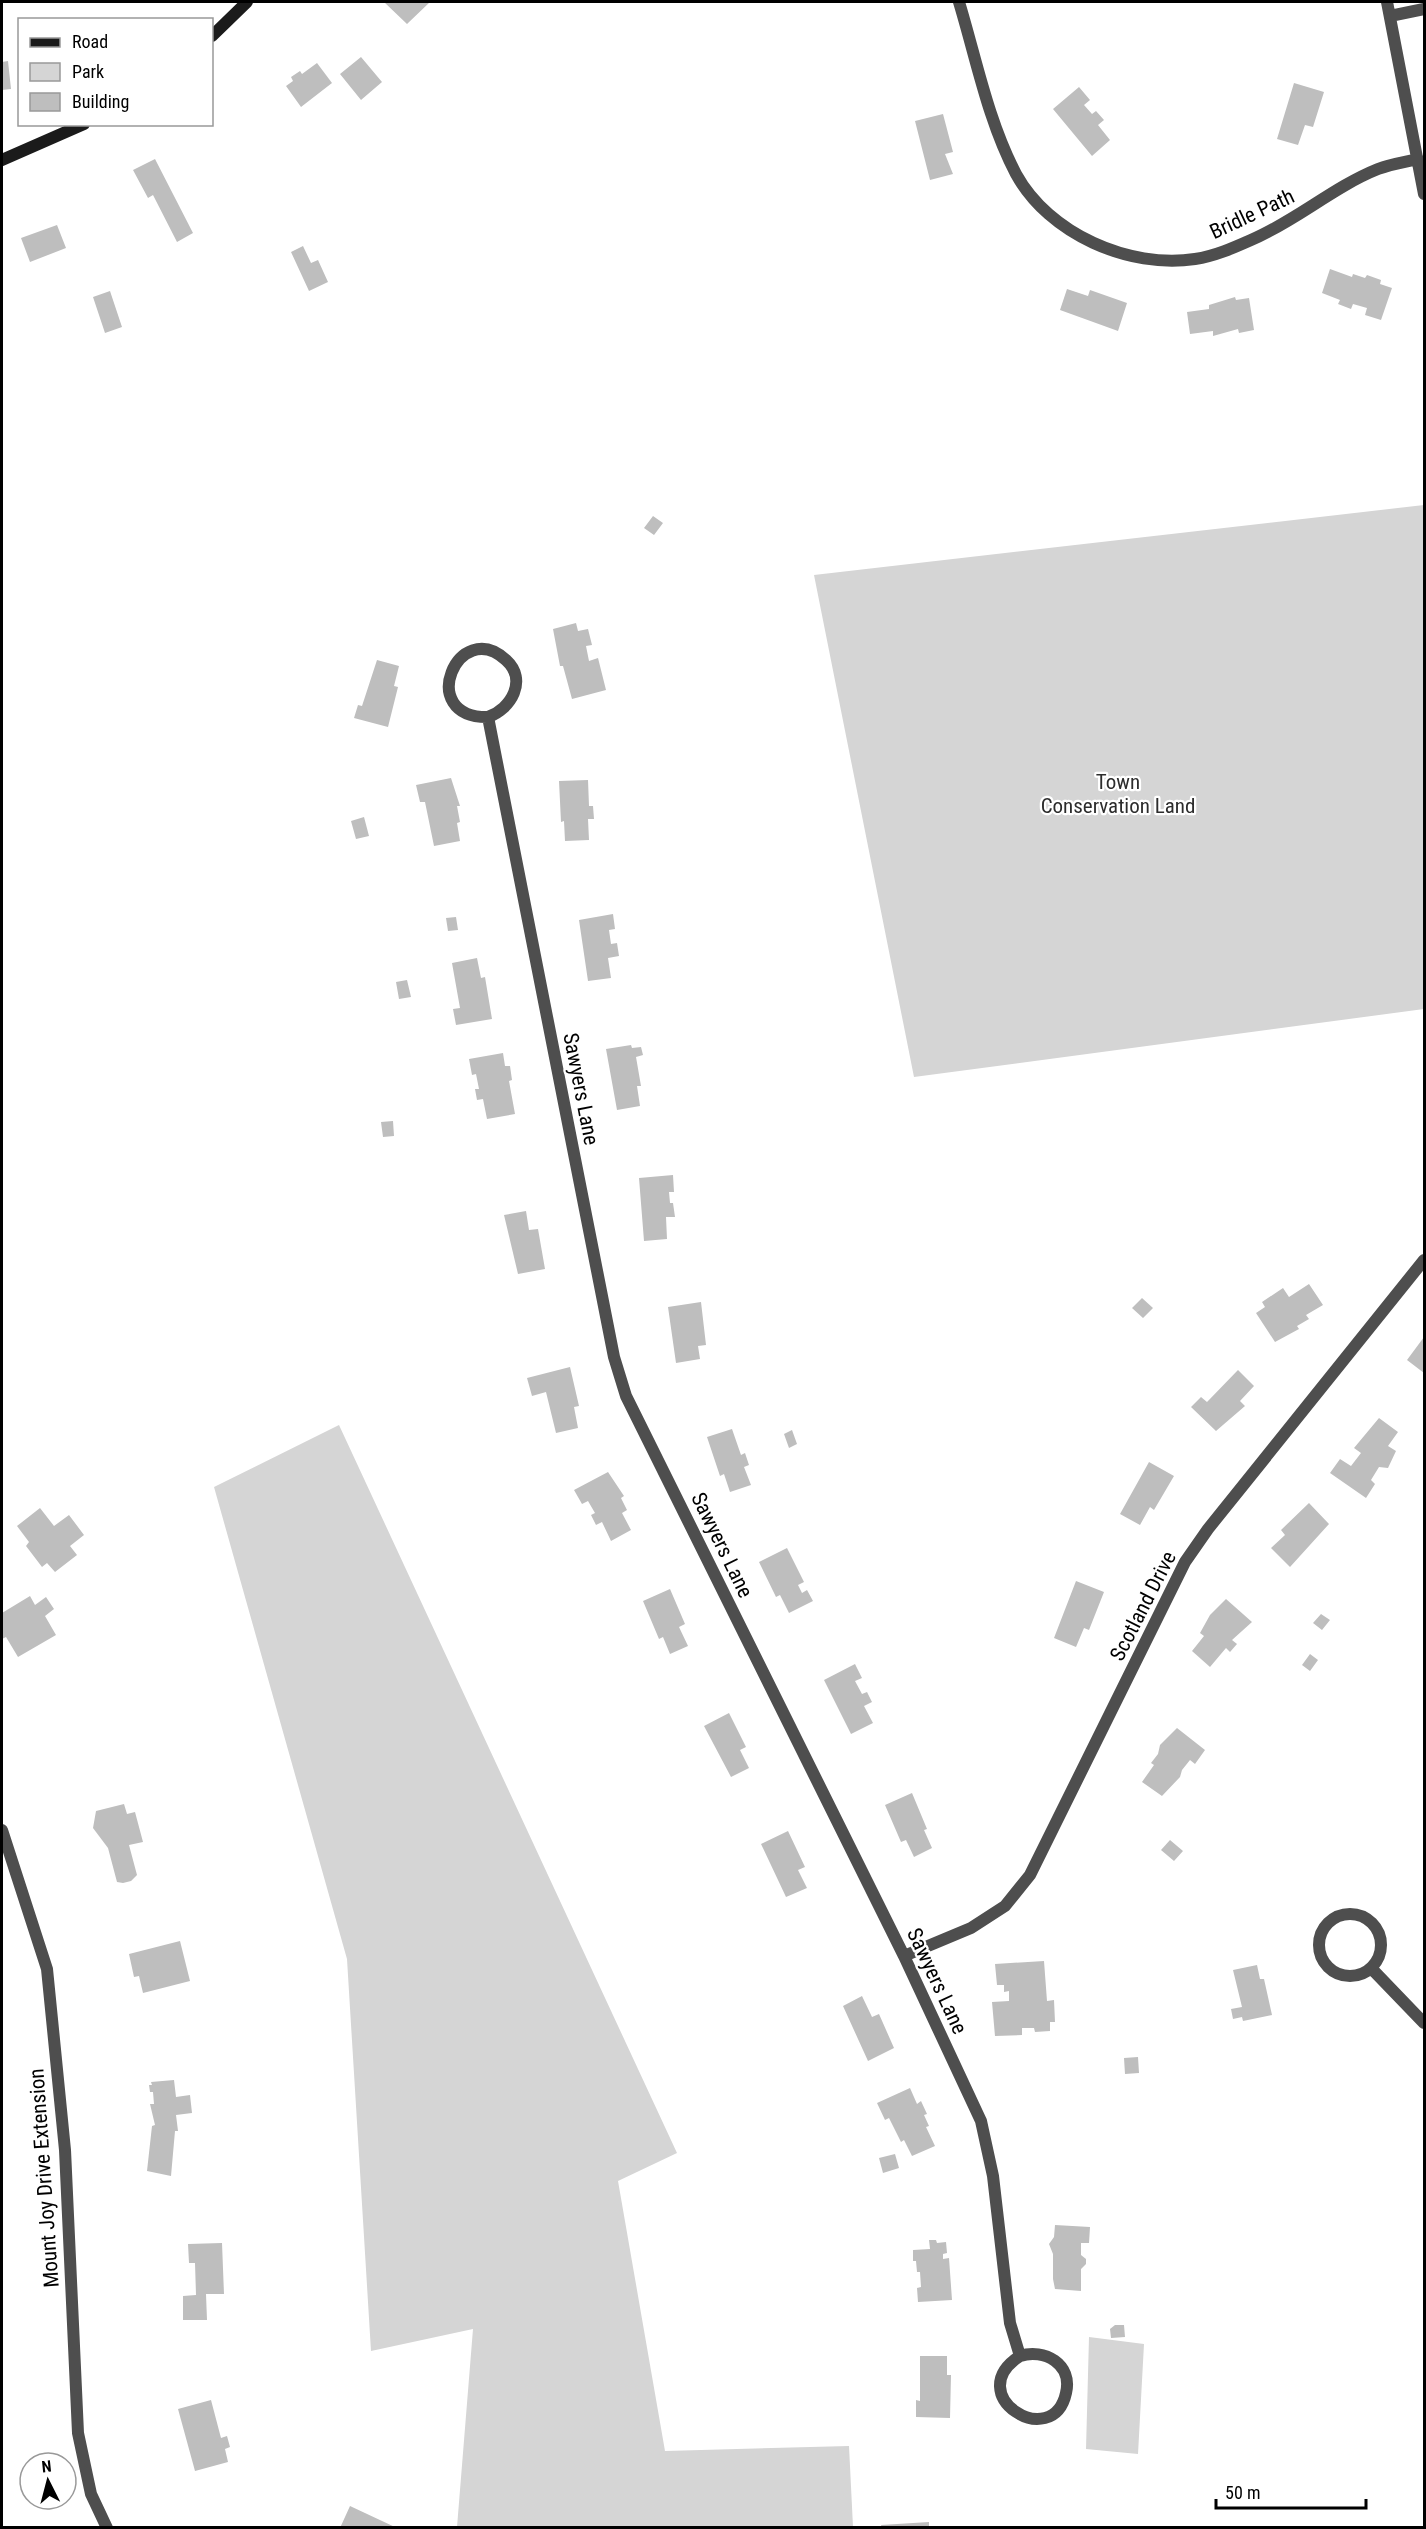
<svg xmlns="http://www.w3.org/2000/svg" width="1426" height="2529" font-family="'Roboto Condensed',sans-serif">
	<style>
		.green { fill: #d5d5d5 }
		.building { fill: #bebebe }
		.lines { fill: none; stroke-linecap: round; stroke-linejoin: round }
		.street { stroke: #4e4e4e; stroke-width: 12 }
		.secondary { stroke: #1b1b1b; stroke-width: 12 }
		.labels { text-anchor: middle; stroke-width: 4.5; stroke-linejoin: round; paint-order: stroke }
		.street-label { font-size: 21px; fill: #000; stroke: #fff }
		.park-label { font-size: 21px; fill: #2c2c2c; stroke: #fff }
	</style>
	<rect width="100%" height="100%" fill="#fff"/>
	<!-- green -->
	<path class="green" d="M1424,505V1009L914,1077L814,575Z
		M339,1425L677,2153L618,2181L665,2451L849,2446L853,2527H457L473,2329L371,2351L347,1959L214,1487Z
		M1089,2337L1144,2344L1138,2454L1086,2449Z"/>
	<!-- building -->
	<path class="building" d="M384,2H430L407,24Z
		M361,57L382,82L361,100L340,74Z
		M8,61L11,89L2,90V62Z
		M317,63L332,83L301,107L286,86L293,81L291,77L300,71L302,74Z
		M1294,83L1324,92L1313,127L1305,125L1298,145L1277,139Z
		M1079,87L1090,100L1084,105L1092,114L1096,111L1104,120L1098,125L1110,140L1092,156L1053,109Z
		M943,114L953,152L945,154L953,174L930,180L915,121Z
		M155,159L193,233L177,242L153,195L148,198L133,170Z
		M57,225L66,248L30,262L21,238Z
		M303,246L311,263L318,260L328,282L309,291L291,252Z
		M1330,269L1352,277L1353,274L1365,278L1367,275L1381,280L1380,284L1392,288L1381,320L1365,315L1367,308L1353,304L1351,309L1338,304L1340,300L1322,293Z
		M1067,289L1088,296L1090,290L1127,303L1118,331L1060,310Z
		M110,291L122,327L105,333L93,297Z
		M1235,297L1236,300L1249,298L1254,330L1239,333L1238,329L1213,336V331L1190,334L1187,312L1209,309V305Z
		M653,516L663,523L654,535L644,528Z
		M576,623L578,631L588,629L592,645L586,646L589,661L598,658L606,690L572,699L563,666H560L553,629Z
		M377,660L399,666L394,686L398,687L388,727L354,718L358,705L362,706Z
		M451,778L460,806H457L460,822L457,823L460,841L434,846L425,802H420L416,785Z
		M588,780L589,806H593L594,819H588L589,840L565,841L564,821L561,822L559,781Z
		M364,817L369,836L356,839L351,821Z
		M613,914L615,929L609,930L611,944L617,943L619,956L608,958L611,978L588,981L579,920Z
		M456,917L458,930L448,931L446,918Z
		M477,958L481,978L485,977L492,1019L456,1025L453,1009L460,1008L452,963Z
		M407,980L411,997L399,999L396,982Z
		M631,1045L632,1048L641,1047L643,1055L636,1057L641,1086H637L640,1106L617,1110L606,1049Z
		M503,1053L505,1066H510L512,1080L509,1081L515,1114L487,1119L483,1099L477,1100L475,1089H479L476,1074L472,1075L469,1059Z
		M393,1121L394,1136L383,1137L381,1122Z
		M673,1175L674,1192H669L670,1203H673L675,1217H666L667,1239L644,1241L639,1178Z
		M526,1211L529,1230L538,1229L545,1269L518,1274L504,1215Z
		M1309,1284L1323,1305L1306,1315L1309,1319L1297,1326L1299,1329L1275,1342L1256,1313L1265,1307L1262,1302L1283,1288L1289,1297Z
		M1142,1298L1153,1308L1143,1318L1132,1308Z
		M701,1302L706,1345L698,1346L700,1359L676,1363L668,1307Z
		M1424,1337V1373L1407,1360Z
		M570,1367L579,1406L574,1407L578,1428L556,1433L546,1392L532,1396L527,1378Z
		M1238,1370L1254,1386L1240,1401L1245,1406L1216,1431L1191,1407L1201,1397L1207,1402Z
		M1379,1418L1398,1432L1388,1446L1396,1451L1388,1468L1379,1467L1371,1480L1375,1484L1366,1498L1330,1473L1340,1459L1351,1466L1361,1453L1354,1448Z
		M732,1429L741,1455L745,1453L749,1465L744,1467L751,1485L730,1492L724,1474L720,1476L707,1437Z
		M792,1430L797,1444L789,1448L784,1434Z
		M1149,1462L1174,1476L1154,1510L1150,1507L1140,1525L1120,1514Z
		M608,1472L624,1496L621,1498L627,1510L622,1513L631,1530L611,1541L602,1522L596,1525L591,1515L595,1513L588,1501L582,1504L574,1490Z
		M1309,1503L1329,1524L1290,1567L1271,1548L1285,1535L1281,1530Z
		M40,1508L54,1526L69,1515L84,1535L70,1546L77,1555L55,1572L47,1563L42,1567L26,1546L29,1542L17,1526Z
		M787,1548L804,1582L798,1585L802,1593L807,1590L813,1601L789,1613L780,1595L776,1597L759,1562Z
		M1076,1581L1104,1592L1089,1630L1084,1628L1076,1647L1054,1638Z
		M670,1589L685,1624L679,1627L688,1646L670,1654L663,1637L659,1639L643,1601Z
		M30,1596L35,1605L46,1597L54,1609L45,1616L56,1635L18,1657L6,1637L2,1639V1613Z
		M1226,1599L1252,1622L1232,1640L1237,1644L1230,1652L1226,1648L1210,1667L1192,1651L1204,1636L1200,1633L1210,1615Z
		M1321,1614L1330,1620L1322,1630L1313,1623Z
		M1310,1654L1318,1660L1310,1671L1302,1665Z
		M855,1664L862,1678L855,1681L862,1694L867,1692L872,1702L864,1706L873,1723L851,1734L824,1680Z
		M729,1713L746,1747L740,1750L749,1768L731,1777L704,1726Z
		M1177,1728L1205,1750L1195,1764L1190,1760L1182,1770L1180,1777L1162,1796L1142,1782L1154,1765L1151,1763L1158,1754L1160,1745Z
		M912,1793L927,1829L924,1830L932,1848L914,1857L906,1840L901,1842L885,1805Z
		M124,1804L127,1814L135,1812L143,1842L129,1845L137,1875L131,1881L123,1883L117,1882L108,1848L93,1828L96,1811Z
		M788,1831L805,1867L798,1870L807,1888L786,1897L761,1844Z
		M1170,1840L1183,1851L1174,1861L1161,1850Z
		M180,1941L190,1981L143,1993L139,1976L134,1977L129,1954Z
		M1044,1961L1047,2001L1054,2000L1055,2022H1050V2031L1035,2032L1034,2028H1022V2035L995,2036L992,2002L1009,2001V1991L1004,1992V1985H997L995,1964Z
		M1257,1965L1260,1979H1264L1272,2015L1243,2021L1242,2017L1233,2019L1231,2009L1242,2007L1233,1970Z
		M862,1996L872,2017L879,2014L894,2048L868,2061L843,2006Z
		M1138,2057L1139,2073L1125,2074L1124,2058Z
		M174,2080L176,2097L190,2095L192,2113L176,2115L178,2131H175L171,2176L147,2171L152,2126L155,2125L150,2104H154L153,2092H150L149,2085H152L151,2082Z
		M910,2088L917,2104L921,2101L927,2114L924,2115L929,2126L926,2127L935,2146L912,2156L904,2140L901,2142L889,2118L885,2120L877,2103Z
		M895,2154L899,2168L883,2173L879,2158Z
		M1055,2225L1090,2227L1089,2243H1081V2255L1086,2259V2264L1081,2269V2291L1055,2289L1053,2279V2254L1049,2244L1054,2237Z
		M929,2240H936L937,2243L946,2242L947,2253L943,2254V2259L949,2258L952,2300L918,2302L917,2288L921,2287L920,2272H917L916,2261H913V2250L930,2249Z
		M222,2243L224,2294H206L207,2320H183V2296L196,2295L195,2263H189L188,2244Z
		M1115,2325H1124L1125,2337L1111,2338L1110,2329Z
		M920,2356H947V2375H951L950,2418L916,2417V2400L920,2401Z
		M211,2400L221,2438L227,2436L230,2447L225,2449L228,2462L195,2471L178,2409Z
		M350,2506L397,2528H340Z
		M929,2522V2528H882L881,2525Z"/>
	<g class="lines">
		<!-- street -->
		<path class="street" d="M959,2C976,58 988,121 1016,174C1049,234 1129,269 1195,259C1215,256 1233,248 1251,240C1296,221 1333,187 1378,169C1391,164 1405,162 1418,159
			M1387,2L1424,194
			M1390,16L1424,9
			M488,717C415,718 458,616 506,660C528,680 511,709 488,717L614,1357L626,1396L904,1956L981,2121L993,2176L1010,2323L1020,2356C960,2395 1053,2453 1066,2393C1073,2364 1044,2348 1020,2356
			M2,1830L47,1969L65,2150L78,2433L91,2494L107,2528
			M1319 1945a31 31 0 1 1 62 0a31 31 0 1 1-62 0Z
			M904,1956L971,1928L1005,1906L1030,1875L1185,1562L1208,1529L1424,1260
			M1371,1968L1424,2023"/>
		<!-- secondary -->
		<path class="secondary" d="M212,36L247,2
			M2,160L84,124"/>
	</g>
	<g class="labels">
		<!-- street labels -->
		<g class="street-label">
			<text transform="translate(1252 214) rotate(-25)" y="7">Bridle Path</text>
			<text transform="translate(581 1089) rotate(79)" y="7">Sawyers Lane</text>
			<text transform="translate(722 1545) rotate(64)" y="7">Sawyers Lane</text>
			<text transform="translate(1143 1606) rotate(-63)" y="7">Scotland Drive</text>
			<text transform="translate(937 1981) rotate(65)" y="7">Sawyers Lane</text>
			<text transform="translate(44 2178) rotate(-94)" y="7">Mount Joy Drive Extension</text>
		</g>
		<!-- park labels -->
		<g class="park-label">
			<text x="1118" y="789">Town<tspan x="1118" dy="24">Conservation Land</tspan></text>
		</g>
	</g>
	<!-- border -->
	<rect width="1426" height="2529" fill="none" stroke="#000000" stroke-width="6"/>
	<!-- legend -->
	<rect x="18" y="18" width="195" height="108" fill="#ffffff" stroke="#999999" stroke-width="1.5"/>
	<rect x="30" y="38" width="30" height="9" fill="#1b1b1b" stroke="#999999" stroke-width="1.5"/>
	<text x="72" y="48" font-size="18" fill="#000000">Road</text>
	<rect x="30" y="63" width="30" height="18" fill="#d5d5d5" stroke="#999999" stroke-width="1.5"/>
	<text x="72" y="78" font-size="18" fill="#000000">Park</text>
	<rect x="30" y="93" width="30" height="18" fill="#bebebe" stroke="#999999" stroke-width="1.5"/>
	<text x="72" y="108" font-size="18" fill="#000000">Building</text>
	<!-- north arrow -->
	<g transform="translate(48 2481) rotate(354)"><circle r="28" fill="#ffffff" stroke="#999999" stroke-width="1.5"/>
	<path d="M0-4.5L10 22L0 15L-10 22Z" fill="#000000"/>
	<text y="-9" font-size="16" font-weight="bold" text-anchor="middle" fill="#000000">N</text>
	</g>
	<!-- scale -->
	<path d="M1216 2499v9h150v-9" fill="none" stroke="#000000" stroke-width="3"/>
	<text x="1225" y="2499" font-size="18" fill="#000000" stroke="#ffffff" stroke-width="4.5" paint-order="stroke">50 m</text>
</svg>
